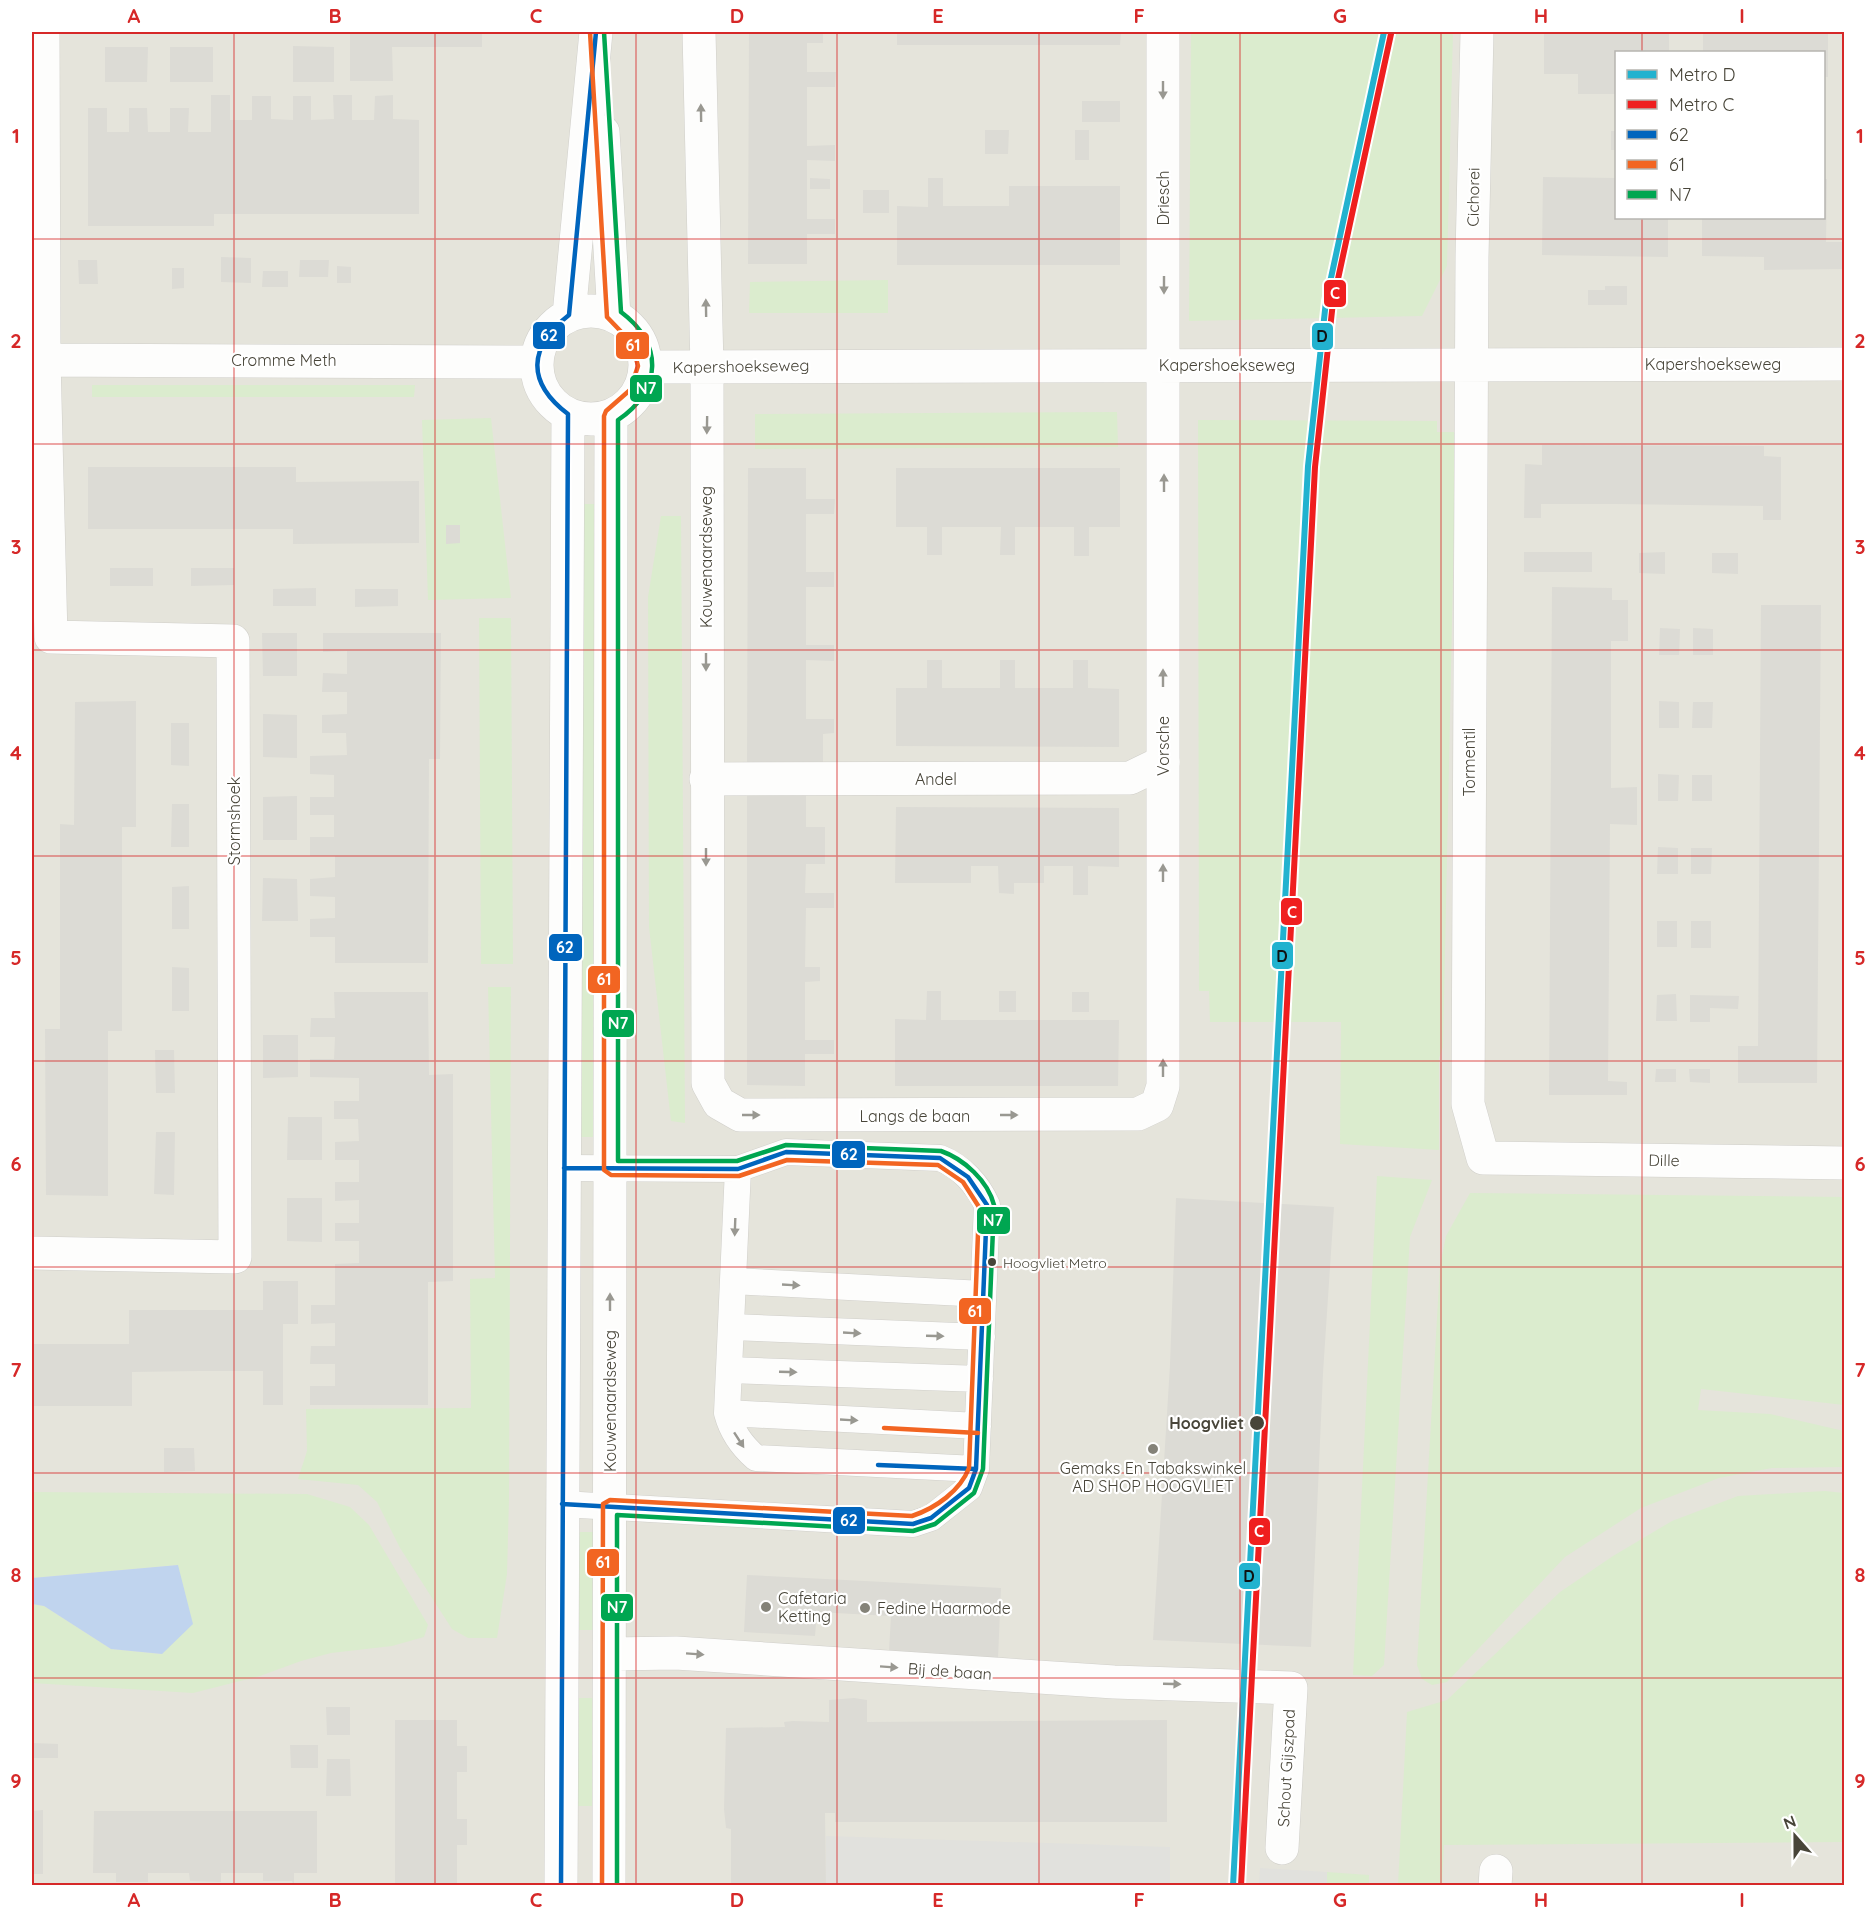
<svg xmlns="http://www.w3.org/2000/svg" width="1876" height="1917" font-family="Quicksand,sans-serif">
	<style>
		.residential { fill: #e5e4db; fill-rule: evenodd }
		.green { fill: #dbecce }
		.parking { fill: #e1e1dd }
		.water { fill: #c0d4ee }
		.building { fill: #dcdbd5 }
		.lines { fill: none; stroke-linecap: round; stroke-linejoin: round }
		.service-casing { stroke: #d0cfca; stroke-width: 27 }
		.pedestrian-casing { stroke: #d0cfca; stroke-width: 34 }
		.minor-casing { stroke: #d0cfca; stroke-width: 34 }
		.service { stroke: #fdfdfc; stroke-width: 26 }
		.pedestrian { stroke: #fdfdfc; stroke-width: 33 }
		.minor { stroke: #fdfdfc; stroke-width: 33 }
		.bus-1-casing { stroke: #fff; stroke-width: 9 }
		.bus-2-casing { stroke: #fff; stroke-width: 9 }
		.bus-3-casing { stroke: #fff; stroke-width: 9 }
		.bus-1 { stroke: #0065bd; stroke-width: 4.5 }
		.bus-2 { stroke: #f26522; stroke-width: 4.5 }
		.bus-3 { stroke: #00a651; stroke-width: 4.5 }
		.metro-1-casing { stroke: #fff; stroke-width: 10 }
		.metro-2-casing { stroke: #fff; stroke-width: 10 }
		.metro-1 { stroke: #22b2cf; stroke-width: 6 }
		.metro-2 { stroke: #ef1f1f; stroke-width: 6 }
		.oneway { fill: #999891 }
		.grid { fill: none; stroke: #d62828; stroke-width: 1.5; stroke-opacity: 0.55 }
		.bus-dot { fill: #484539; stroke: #fff; stroke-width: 2 }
		.poi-dot { fill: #848278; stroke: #fff; stroke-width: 2 }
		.labels { text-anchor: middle; stroke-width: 4.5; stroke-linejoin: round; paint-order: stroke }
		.bus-label { font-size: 14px; fill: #484539; stroke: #fff; text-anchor: start }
		.street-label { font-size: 16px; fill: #484539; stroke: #fff }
		.stop-label { font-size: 16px; font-weight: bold; fill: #484539; stroke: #fff; text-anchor: end }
		.poi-label { font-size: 16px; fill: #484539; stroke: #fff; text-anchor: start }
		.line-badge { stroke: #fff; stroke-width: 2 }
		.badge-label { font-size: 16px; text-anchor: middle; font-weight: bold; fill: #fff }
		.pale-badge-label { font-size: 16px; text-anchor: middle; font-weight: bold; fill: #111 }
		.neatline { fill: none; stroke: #d62828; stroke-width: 2 }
		.grid-label { font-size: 20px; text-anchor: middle; font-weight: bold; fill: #d62828 }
	</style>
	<rect width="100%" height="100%" fill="#f2f2ed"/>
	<!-- residential -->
	<path class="residential" d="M32,32H1844V1885H32ZM1616,52H1824V218H1616Z"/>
	<!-- green -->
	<path class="green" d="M1191,32H1453L1447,266L1422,316L1189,321Z
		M888,280V313H749L750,282Z
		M92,385H415L414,397H92Z
		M1117,412L1118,447L755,449V414Z
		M491,418L511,598L428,600L422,420Z
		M1198,420L1437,421V432H1456L1443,1047L1439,1058V1150L1340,1144L1341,1022H1210L1209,991H1199Z
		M581,504H599L598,1137H580Z
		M661,516H681L685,1123L671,1121L649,927L648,597Z
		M479,618H511L513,964H481Z
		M488,987H511L509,1499L507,1574L497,1638H468L452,1629L400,1548L377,1502L358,1485L298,1479L307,1451L306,1409L471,1408L470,1279L495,1278Z
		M1377,1176L1432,1180L1410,1237L1384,1665L1372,1676L1353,1675Z
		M1470,1193L1844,1197V1405L1701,1389L1698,1410L1770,1414L1844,1431V1467L1772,1468L1719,1478L1641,1508L1565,1557L1447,1682L1432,1685L1422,1679L1417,1665L1440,1266L1446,1236Z
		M1825,1491L1844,1493V1842L1444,1845L1442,1885H1398L1407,1712L1447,1700L1560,1592L1613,1556L1672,1521L1738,1496Z
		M32,1492L307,1494L350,1507L369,1525L428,1625L424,1637L392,1646L331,1653L301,1661L260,1676L193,1693L32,1683V1604L44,1606L111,1649L161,1654L178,1565L32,1578Z
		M578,1532H594L593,1630H577Z
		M577,1698H593V1806H576Z
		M1327,1872L1369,1875V1885L1327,1886Z"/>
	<!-- parking -->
	<path class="parking" d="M826,1836L1170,1847V1885L826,1886Z
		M1260,1868L1327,1872V1885H1259Z"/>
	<!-- water -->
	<path class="water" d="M178,1565L193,1624L162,1654L111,1649L44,1606L32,1604V1578Z"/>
	<!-- building -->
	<path class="building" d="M350,32H482V47H392L393,81H350Z
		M749,32H823V43H807V72H836L835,87H807V146L835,145V161L807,160V219H835V234H807V264H748Z
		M897,32H1121L1120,45H897Z
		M1544,32H1669V52H1616V94H1578V74H1544Z
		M1703,32H1828V77H1824V52H1703Z
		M293,46L334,47V82H293Z
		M105,47H148L147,82H105Z
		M170,47H213V82H170Z
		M211,95H230V120H252V96H271V119L293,120V96H311V120L334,119L333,95H352V120H374L375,96L393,95V119L419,120V214H214V226H88V108H107V132H129V108H147L148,132H170V108H189L188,132H211Z
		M1082,101H1120V122H1082Z
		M985,130H1009L1008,154H985Z
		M1075,130H1089V160H1075Z
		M1611,131H1616V150H1611Z
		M1543,177L1616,178V218H1668V257L1542,255Z
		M810,178L830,179V189H810Z
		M928,178H943V206H1009V186H1120V265H897V206L928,207Z
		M1824,179H1827L1826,242H1843V269L1764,270V257L1702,256V218H1824Z
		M863,190H889V213H863Z
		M221,257L251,258V283L221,282Z
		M78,260H97L98,284H79Z
		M300,260H329L328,277H299Z
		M337,266L351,267V283H337Z
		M172,268H184V288L172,289Z
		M263,271H288V287H262Z
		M1605,286H1627V305H1588V290H1605Z
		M1542,445L1764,446V456L1781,457V520H1763V506L1616,504H1541V518H1524L1525,464L1542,465Z
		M88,467H296V482L419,481V543L293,544V529H88Z
		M748,468H806V499H835L834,514H806V572H834V587H806V645H834V661L806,660V719H834V733L823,734V764H747Z
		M896,468H1120V527H1089V556H1074V527H1015V555H1000L1001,527H942V555H927V527H896Z
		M446,525H460V543L446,544Z
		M1524,552H1592V572H1524Z
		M1665,552V574L1639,573V553Z
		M1712,553H1738V574L1712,573Z
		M110,568H153V586H110Z
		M191,568H234V585L191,586Z
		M1552,587L1612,588V600H1628V641H1611V788L1637,787V825L1610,824L1608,1081L1627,1082V1095H1549Z
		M316,588V606H273V589Z
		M355,589H398V606L355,607Z
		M1761,605H1821L1817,1083H1738V1046H1758Z
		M1660,628L1680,629L1679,655H1659Z
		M1693,628L1713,629V655H1693Z
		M262,633H297V676H263Z
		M323,633H441L440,759H429L428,963H335V937H310V919L335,918V897L310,896V879L335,877V856H310V837H334V815H310V797H334V775L310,774V756L347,755L346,733H322V715L347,714V692H322L323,673L347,674V651L323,652Z
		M927,660H942V688H1000V660H1015V688H1073V660H1088V688L1119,689V747L896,746V688H927Z
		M136,701V827H122V1031H108V1196L46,1195L45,1029H60V824L74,825L75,702Z
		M1659,701L1679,702V728H1659Z
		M1693,702H1713L1712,728H1692Z
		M263,714L297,715V758L263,757Z
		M171,723H189V766L171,765Z
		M1658,774L1679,775L1678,801H1658Z
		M1692,775H1712V801H1692Z
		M747,789H806V827H825V864H806L805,893H834V908H806L805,967H820V981L805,982V1040H834V1054H805V1086L747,1085Z
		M297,796V840H263V797Z
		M172,804H189V847H171Z
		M896,807L1119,808V867L1088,866V895H1073V866H1044V883H1014V894L999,893L998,866H971V883H895Z
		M1658,847L1678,848V874H1657Z
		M1691,848H1712L1711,874H1691Z
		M263,878L297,879L298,921H262Z
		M189,886V929H172V887Z
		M1657,921H1677V947H1657Z
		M1691,921H1711V948H1691Z
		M172,967L189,968V1011H172Z
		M927,991H941V1020H1119L1118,1086H895V1019L926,1020Z
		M999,991H1016V1012H999Z
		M334,992H428L429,1075L453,1074V1281L428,1282V1405H310V1386H335V1364H310L311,1346H335V1323L311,1324V1305H335V1264L359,1263V1241H335V1223H359V1200L335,1201V1182H359V1160H335V1142L359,1141L358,1119H334V1101H359V1078L310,1077V1059H334L335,1037H310L311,1018H335Z
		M1072,992H1089V1012H1072Z
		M1676,994L1677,1021H1656L1657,995Z
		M1690,995L1739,996L1738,1009L1710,1008V1022H1690Z
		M263,1035H298V1077L263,1078Z
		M155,1050H174L175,1093H156Z
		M1656,1069H1676V1082H1655Z
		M1689,1069H1710V1083L1690,1082Z
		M288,1117H322V1160H287Z
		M156,1132H175L174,1195L154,1194Z
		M287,1198H322V1242L287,1241Z
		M1176,1198L1334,1207L1323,1373L1311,1647L1153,1640L1170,1365Z
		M263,1281H298V1324H283V1405H263V1371H198L132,1372V1406H32V1344H129V1310H263Z
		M164,1448H194L195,1471L164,1472Z
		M747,1575L1001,1588L998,1658L889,1651L891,1616L817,1612L815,1636L744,1632Z
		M854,1698L867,1700V1722L1167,1720V1822H835V1813H825L826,1886H731V1829L726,1828L724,1809L726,1728L785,1727L784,1722L793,1721L829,1722V1700Z
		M326,1707H350V1735H327Z
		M395,1720H457V1746H467V1772H457V1819H467V1845H457V1886H395Z
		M32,1743L58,1744V1758H32Z
		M290,1745H318V1768H291Z
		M327,1759H350L351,1796H326Z
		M43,1810V1874H32V1811Z
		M94,1811H317V1873H294V1886L292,1881H263V1873H221V1882L190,1881L189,1873H148V1882H116V1873H93Z"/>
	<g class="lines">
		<defs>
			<path id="service" d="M738,1169L727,1413C732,1432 741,1445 756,1458L976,1469
				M733,1281L983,1294
				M731,1327L982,1337
				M729,1370L980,1379
				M727,1413L978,1426
				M562,1504L913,1524L931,1518L969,1488L976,1469L987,1205C978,1185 961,1166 940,1158L786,1152L738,1169L564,1168"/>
			<path id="pedestrian" d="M706,779L1130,778L1163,762"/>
			<path id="minor" d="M699,32L707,367L708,1083L719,1103L740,1115L1138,1114L1157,1105L1163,1086V32
				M1477,32L1472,257L1468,1104L1483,1158L1844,1163
				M603,132L614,316
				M537 365a54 54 0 1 1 108 0a54 54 0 1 1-108 0Z
				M569,315L596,32
				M32,360L537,362
				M646,367L1844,364
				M32,1253L235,1257L233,641L51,637L44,360L43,32
				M610,1654L676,1653L1114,1682L1291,1688L1282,1848
				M561,1886L568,414
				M609,1886L611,416
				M1495,1886L1496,1871"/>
		</defs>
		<!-- service casing -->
		<use href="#service" class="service-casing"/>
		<!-- pedestrian casing -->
		<use href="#pedestrian" class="pedestrian-casing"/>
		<!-- minor casing -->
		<use href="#minor" class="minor-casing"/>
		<!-- service -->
		<use href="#service" class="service"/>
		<!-- pedestrian -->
		<use href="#pedestrian" class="pedestrian"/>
		<!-- minor -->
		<use href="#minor" class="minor"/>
		<defs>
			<path id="bus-1" d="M878,1465L976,1469
				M562,1504L913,1524L931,1518L969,1488L976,1469L987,1205L968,1177L940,1158L786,1152L738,1169L564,1168
				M561,1886L568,414C526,382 528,347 569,315L596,32"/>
			<path id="bus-2" d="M590,32L607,317L632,343L638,366L630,390L606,411L604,416V1170L611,1175L739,1176L787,1160L938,1165L963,1182L979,1207L969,1468C960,1491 936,1508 912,1516L610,1500L603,1504L602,1886
				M884,1428L978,1433"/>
			<path id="bus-3" d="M604,32L621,312C664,344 662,390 618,420V1161H737L786,1145L941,1151C964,1159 988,1181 994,1205L983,1469L974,1493L935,1524L913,1531L617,1515V1886"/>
		</defs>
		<!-- bus-1 casing -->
		<use href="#bus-1" class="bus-1-casing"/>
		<!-- bus-2 casing -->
		<use href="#bus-2" class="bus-2-casing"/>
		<!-- bus-3 casing -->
		<use href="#bus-3" class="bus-3-casing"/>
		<!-- bus-1 -->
		<use href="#bus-1" class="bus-1"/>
		<!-- bus-2 -->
		<use href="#bus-2" class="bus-2"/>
		<!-- bus-3 -->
		<use href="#bus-3" class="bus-3"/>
		<defs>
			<path id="metro-1" d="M1233,1886L1308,466L1326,301L1384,32"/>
			<path id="metro-2" d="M1241,1886L1315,467L1333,302L1391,34"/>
		</defs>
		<!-- metro-1 casing -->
		<use href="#metro-1" class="metro-1-casing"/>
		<!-- metro-2 casing -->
		<use href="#metro-2" class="metro-2-casing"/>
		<!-- metro-1 -->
		<use href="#metro-1" class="metro-1"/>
		<!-- metro-2 -->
		<use href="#metro-2" class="metro-2"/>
	</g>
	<!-- one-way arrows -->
	<defs><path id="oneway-solid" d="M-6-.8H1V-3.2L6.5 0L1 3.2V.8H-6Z" transform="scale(1.5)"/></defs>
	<g class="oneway">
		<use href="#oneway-solid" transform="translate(1163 90) rotate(90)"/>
		<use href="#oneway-solid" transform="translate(701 113) rotate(-91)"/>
		<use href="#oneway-solid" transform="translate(1164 285) rotate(90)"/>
		<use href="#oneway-solid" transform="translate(706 308) rotate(-91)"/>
		<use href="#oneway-solid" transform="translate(707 425) rotate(91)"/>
		<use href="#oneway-solid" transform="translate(1164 483) rotate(-90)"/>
		<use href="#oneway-solid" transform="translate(706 662) rotate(90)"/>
		<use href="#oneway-solid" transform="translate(1163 678) rotate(-90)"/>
		<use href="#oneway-solid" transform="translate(706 857) rotate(90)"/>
		<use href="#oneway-solid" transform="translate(1163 873) rotate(-90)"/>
		<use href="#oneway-solid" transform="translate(1163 1068) rotate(-90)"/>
		<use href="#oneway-solid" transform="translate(751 1115)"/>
		<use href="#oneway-solid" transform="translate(1009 1115)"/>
		<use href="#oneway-solid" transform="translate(735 1227) rotate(92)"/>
		<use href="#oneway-solid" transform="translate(791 1285) rotate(3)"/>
		<use href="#oneway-solid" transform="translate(610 1302) rotate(-90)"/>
		<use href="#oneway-solid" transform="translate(852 1333) rotate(3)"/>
		<use href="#oneway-solid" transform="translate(935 1336) rotate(2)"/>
		<use href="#oneway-solid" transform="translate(788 1372) rotate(2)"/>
		<use href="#oneway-solid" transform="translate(849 1420) rotate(3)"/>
		<use href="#oneway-solid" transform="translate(739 1440) rotate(57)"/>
		<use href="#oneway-solid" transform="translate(695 1654) rotate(4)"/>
		<use href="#oneway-solid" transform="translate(889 1667) rotate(4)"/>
		<use href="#oneway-solid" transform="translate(1172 1684) rotate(2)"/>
	</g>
	<!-- grid -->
	<path class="grid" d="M234,32V1886M435,32V1886M636,32V1886M837,32V1886M1039,32V1886M1240,32V1886M1441,32V1886M1642,32V52M1642,218V1886M32,239H1844M32,444H1844M32,650H1844M32,856H1844M32,1061H1844M32,1267H1844M32,1473H1844M32,1678H1844"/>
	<!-- markers -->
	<g class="bus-dot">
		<circle cx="992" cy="1262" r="5"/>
		<circle cx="1257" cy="1423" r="8"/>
	</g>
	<g class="poi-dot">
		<circle cx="1153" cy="1449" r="6"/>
		<circle cx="766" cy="1607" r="6"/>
		<circle cx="865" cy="1608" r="6"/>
	</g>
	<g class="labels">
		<!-- bus labels -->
		<g class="bus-label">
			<text x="1003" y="1268">Hoogvliet Metro</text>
		</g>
		<!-- street labels -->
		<g class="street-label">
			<text transform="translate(1473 197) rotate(-89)" y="6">Cichorei</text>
			<text transform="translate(1163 198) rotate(-90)" y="6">Driesch</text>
			<text x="284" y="366">Cromme Meth</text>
			<text x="1713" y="370">Kapershoekseweg</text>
			<text x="1227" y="371">Kapershoekseweg</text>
			<text transform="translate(741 366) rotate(-1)" y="6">Kapershoekseweg</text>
			<text transform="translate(706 557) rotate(-90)" y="6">Kouwenaardseweg</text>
			<text transform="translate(1163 746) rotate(-90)" y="6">Vorsche</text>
			<text transform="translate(1469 762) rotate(-90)" y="6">Tormentil</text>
			<text x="936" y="785">Andel</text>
			<text transform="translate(234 821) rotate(-90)" y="6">Stormshoek</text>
			<text x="915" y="1122">Langs de baan</text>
			<text transform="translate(1664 1160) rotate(1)" y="6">Dille</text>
			<text transform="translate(610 1401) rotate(-90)" y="6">Kouwenaardseweg</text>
			<text transform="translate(950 1671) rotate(4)" y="6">Bij de baan</text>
			<text transform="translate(1286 1768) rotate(-87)" y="6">Schout Gijszpad</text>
		</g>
		<!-- stop labels -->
		<g class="stop-label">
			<text x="1244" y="1429">Hoogvliet</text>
		</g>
		<!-- poi labels -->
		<g class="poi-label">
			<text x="1153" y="1474" text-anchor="middle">Gemaks En Tabakswinkel<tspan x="1153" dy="18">AD SHOP HOOGVLIET</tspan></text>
			<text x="778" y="1604">Cafetaria<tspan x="778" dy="18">Ketting</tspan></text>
			<text x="877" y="1614">Fedine Haarmode</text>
		</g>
	</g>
	<g class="line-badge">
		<rect x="1323" y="279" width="24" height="29" rx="6" fill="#ef1f1f"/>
		<rect x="532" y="321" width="34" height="29" rx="6" fill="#0065bd"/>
		<rect x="1311" y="322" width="23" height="29" rx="6" fill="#22b2cf"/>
		<rect x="615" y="331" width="35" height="29" rx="6" fill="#f26522"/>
		<rect x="629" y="374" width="34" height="29" rx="6" fill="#00a651"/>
		<rect x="1280" y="897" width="23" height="29" rx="6" fill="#ef1f1f"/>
		<rect x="548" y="933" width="35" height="29" rx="6" fill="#0065bd"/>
		<rect x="1271" y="941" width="23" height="29" rx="6" fill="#22b2cf"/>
		<rect x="587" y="965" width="34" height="29" rx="6" fill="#f26522"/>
		<rect x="601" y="1009" width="34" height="29" rx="6" fill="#00a651"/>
		<rect x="831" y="1140" width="35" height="29" rx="6" fill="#0065bd"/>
		<rect x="976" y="1206" width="35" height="29" rx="6" fill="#00a651"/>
		<rect x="958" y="1297" width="34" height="28" rx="6" fill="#f26522"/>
		<rect x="832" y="1506" width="34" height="29" rx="6" fill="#0065bd"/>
		<rect x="1248" y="1517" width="23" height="29" rx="6" fill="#ef1f1f"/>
		<rect x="586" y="1548" width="34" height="29" rx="6" fill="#f26522"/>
		<rect x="1238" y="1562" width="23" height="28" rx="6" fill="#22b2cf"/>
		<rect x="600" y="1593" width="34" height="29" rx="6" fill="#00a651"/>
	</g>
	<g class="badge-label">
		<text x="1335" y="299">C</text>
		<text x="549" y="341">62</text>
		<text x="633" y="351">61</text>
		<text x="646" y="394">N7</text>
		<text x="1292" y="918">C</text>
		<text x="565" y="953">62</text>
		<text x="604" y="985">61</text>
		<text x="618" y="1029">N7</text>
		<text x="849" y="1160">62</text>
		<text x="993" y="1226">N7</text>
		<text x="975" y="1317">61</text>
		<text x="849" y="1526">62</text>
		<text x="1259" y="1537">C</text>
		<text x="603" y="1568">61</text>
		<text x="617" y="1613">N7</text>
	</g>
	<g class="pale-badge-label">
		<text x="1322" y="342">D</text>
		<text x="1282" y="962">D</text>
		<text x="1249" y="1582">D</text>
	</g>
	<!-- border -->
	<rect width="1876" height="1917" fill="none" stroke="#ffffff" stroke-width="66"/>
	<!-- legend -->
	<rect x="1615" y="51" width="210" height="168" fill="#ffffff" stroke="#b6b5b0" stroke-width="1.5"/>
	<rect x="1627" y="70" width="30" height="9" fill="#22b2cf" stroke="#b6b5b0" stroke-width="1.5"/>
	<text x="1669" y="81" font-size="18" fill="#484539">Metro D</text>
	<rect x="1627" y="100" width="30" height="9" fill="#ef1f1f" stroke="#b6b5b0" stroke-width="1.5"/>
	<text x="1669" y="111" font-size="18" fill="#484539">Metro C</text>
	<rect x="1627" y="130" width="30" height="9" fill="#0065bd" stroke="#b6b5b0" stroke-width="1.5"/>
	<text x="1669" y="141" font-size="18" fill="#484539">62</text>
	<rect x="1627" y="160" width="30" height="9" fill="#f26522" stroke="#b6b5b0" stroke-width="1.5"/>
	<text x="1669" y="171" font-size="18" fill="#484539">61</text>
	<rect x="1627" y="190" width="30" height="9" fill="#00a651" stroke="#b6b5b0" stroke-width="1.5"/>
	<text x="1669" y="201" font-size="18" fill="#484539">N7</text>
	<!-- north arrow -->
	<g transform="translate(1795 1836) rotate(339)" stroke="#ffffff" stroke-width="4.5" paint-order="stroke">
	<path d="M0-4.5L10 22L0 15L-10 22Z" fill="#484539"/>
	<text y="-9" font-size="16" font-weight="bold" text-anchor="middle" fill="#484539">N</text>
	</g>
	<rect x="33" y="33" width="1810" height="1851" class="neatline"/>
	<g class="grid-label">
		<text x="134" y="23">A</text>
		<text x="335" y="23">B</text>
		<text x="536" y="23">C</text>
		<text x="737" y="23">D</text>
		<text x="938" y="23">E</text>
		<text x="1139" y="23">F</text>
		<text x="1340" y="23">G</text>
		<text x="1541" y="23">H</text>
		<text x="1742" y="23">I</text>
		<text x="16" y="143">1</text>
		<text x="1860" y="143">1</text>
		<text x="16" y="348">2</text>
		<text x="1860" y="348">2</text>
		<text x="16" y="554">3</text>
		<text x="1860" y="554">3</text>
		<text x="16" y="760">4</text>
		<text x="1860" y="760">4</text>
		<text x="16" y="965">5</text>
		<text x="1860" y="965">5</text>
		<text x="16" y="1171">6</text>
		<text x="1860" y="1171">6</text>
		<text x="16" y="1377">7</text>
		<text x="1860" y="1377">7</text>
		<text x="16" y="1582">8</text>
		<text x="1860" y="1582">8</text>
		<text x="16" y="1788">9</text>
		<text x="1860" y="1788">9</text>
		<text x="134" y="1907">A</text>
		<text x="335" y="1907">B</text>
		<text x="536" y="1907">C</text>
		<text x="737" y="1907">D</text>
		<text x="938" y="1907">E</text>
		<text x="1139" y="1907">F</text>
		<text x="1340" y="1907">G</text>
		<text x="1541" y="1907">H</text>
		<text x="1742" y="1907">I</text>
	</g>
</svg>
